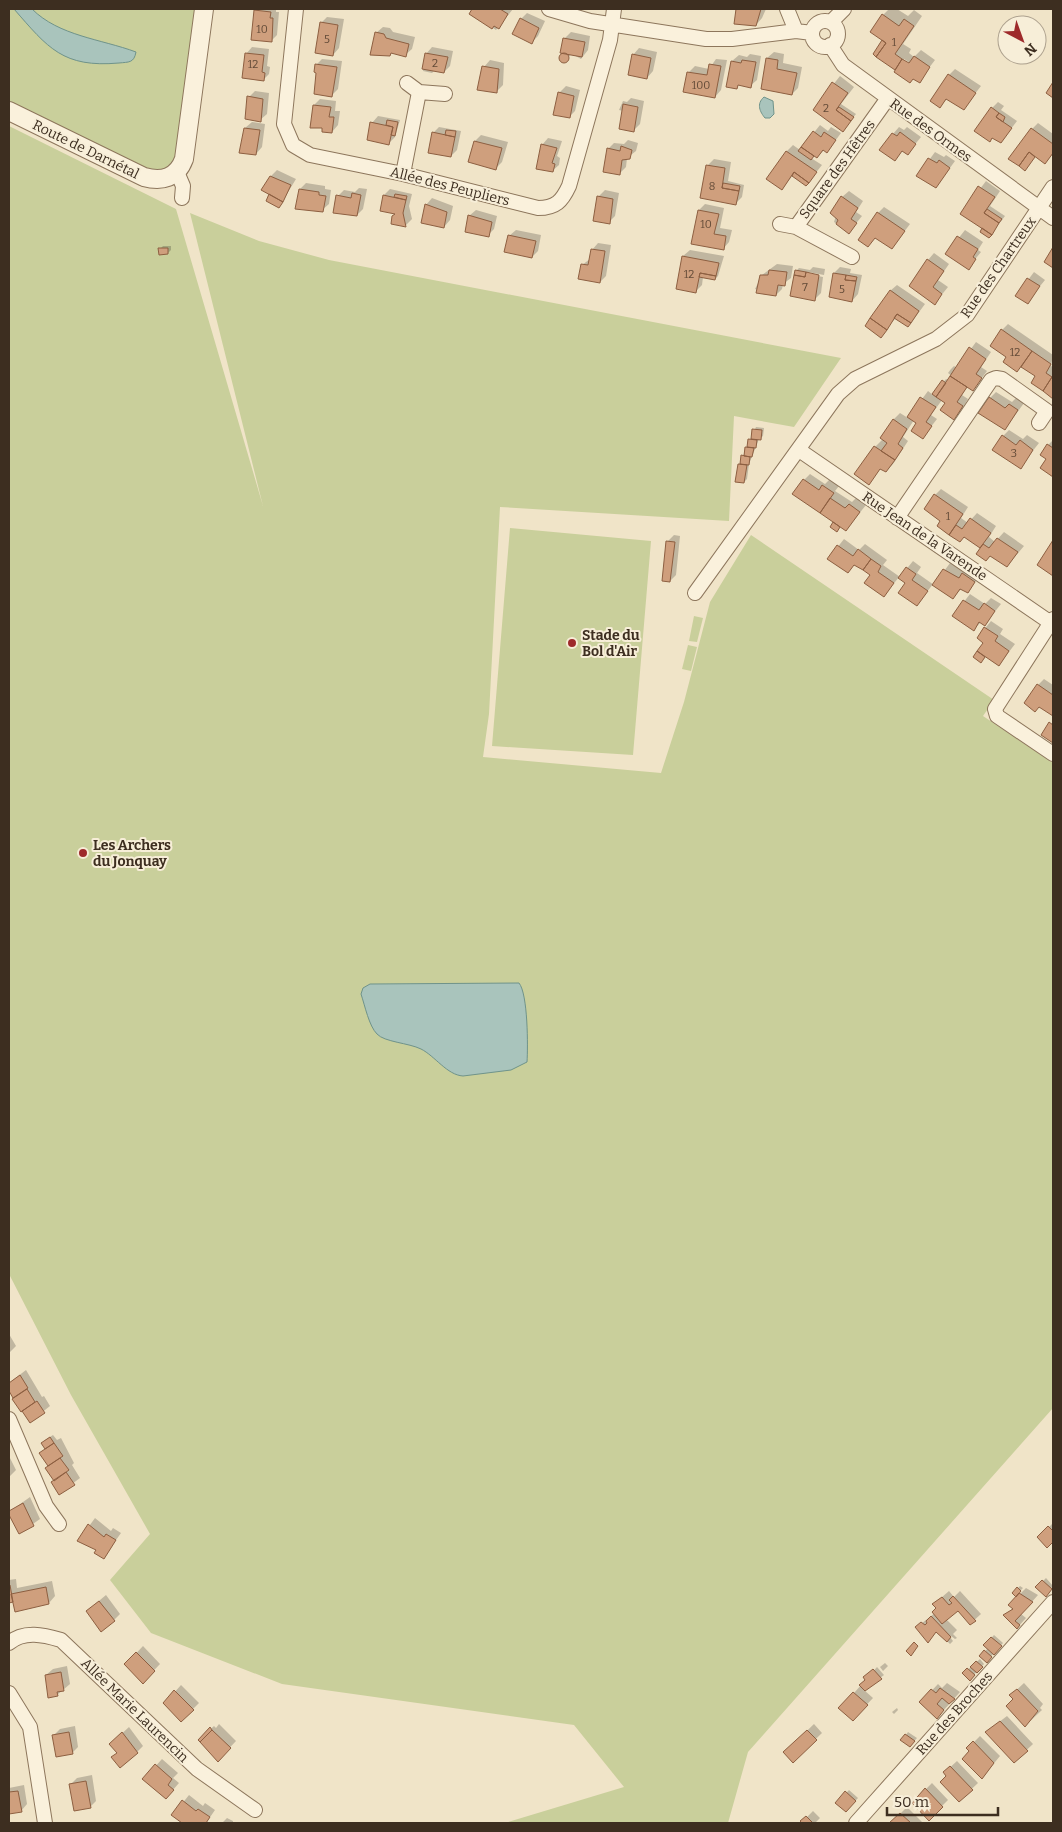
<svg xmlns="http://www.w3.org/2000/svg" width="1062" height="1832" font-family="Bitter,serif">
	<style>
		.green { fill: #c9cf9b }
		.water { fill: #a9c4bc; stroke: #6f938a }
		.shadow { fill: #0003; fill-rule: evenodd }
		.building { fill: #cf9f7d; stroke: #8d5f41 }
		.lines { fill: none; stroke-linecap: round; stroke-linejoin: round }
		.minor-casing { stroke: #8d765c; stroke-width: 16 }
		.tertiary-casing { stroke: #8d765c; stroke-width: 20 }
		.minor { stroke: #faf1dc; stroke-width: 14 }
		.tertiary { stroke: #faf1dc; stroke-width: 18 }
		.poi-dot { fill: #9e2a2b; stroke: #f7eed8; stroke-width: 2 }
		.labels { text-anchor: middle; stroke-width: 4; stroke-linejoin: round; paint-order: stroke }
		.number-label { font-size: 11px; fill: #624a37 }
		.street-label { font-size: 14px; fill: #3d2e20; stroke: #f7eed8 }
		.poi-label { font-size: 14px; font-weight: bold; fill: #3d2e20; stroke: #f7eed8; text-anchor: start }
	</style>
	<rect width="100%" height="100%" fill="#f0e4c8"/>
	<!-- green -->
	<path class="green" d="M9,9H196L177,155L173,167L152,173L9,104Z
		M9,126L176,209L263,506L190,213L259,241L329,260L841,358L794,427L734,416L729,521L500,507L489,714L483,757L661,773L684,702L710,602L751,535L994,700L983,716L1053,763V1408L748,1752L728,1823H505L624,1787L574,1725L282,1684L151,1633L110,1580L150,1534L71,1395L9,1274Z
		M510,528L651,541L633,755L492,746Z
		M694,616L703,618L697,642L689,641Z
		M688,645L697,647L691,671L682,669Z"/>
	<!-- water -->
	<path class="water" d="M14,9H32C59,36 101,39 136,52C134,63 129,62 119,63C63,68 48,48 14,9Z
		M764,97L773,101L774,114L770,118H765C760,112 756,104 764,97Z
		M519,983C528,994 528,1047 527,1062L511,1070L463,1076C447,1075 435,1056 421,1049C409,1043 384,1042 377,1034C369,1026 365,1006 361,994L363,988L370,984Z"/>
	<!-- shadow -->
	<path class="shadow" d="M256,9H276V12H279L277,35L271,41L255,10Z
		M474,9H513L496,30L471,13Z
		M738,9H766L762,18L756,25Z
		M889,9H897L908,16L914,10L922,16L903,44L911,49L909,53L914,57L921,50L935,60L919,81L899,64L895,68L884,40L883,15ZM904,59L915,66L903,61Z
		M527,13L545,21L538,36L532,42L521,19Z
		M327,17L344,19L339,48L333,55L321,23Z
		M383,27L390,28L393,32L415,37L412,49L405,55L392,52L390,55L376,33Z
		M571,32L590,36L588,50L581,59L572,54L563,61L564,39Z
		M252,47L269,49L267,66L270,67L269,74L263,80L246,54Z
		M432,47L453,51L450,66L444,72L435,70L432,73L423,71L426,54Z
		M639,48L657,52L653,71L647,78L633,55Z
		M774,52L784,54L783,63L802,67L798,88L792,94L767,58Z
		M750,54L761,56L757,80L750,86L739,84L736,87L732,61L739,55L747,57Z
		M322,59L342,61L338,89L332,95L318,72L316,65Z
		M716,59L727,60L721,90L715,97L688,73L695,66L709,69Z
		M490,60L504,63L503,85L496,92L484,67Z
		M955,69L981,86L964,108L948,98L940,106L949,75Z
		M840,76L854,87L841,104L856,114L843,130L814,109Z
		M566,86L580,90L575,111L569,117L559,93Z
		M255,91L269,93L267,114L260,120L249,97Z
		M631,98L644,101L640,124L634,130L623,111L619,110L623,101L627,102Z
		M320,99L336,101L335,111H340L338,125L332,132L314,105Z
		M998,102L1004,106L1001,110L1017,121L1001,142L993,137L992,108Z
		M378,116L400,120L395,137L389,143L372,123Z
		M252,122L265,124L262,147L256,154L245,128Z
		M1038,123L1053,134V154L1045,163L1035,156L1027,167L1032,129Z
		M820,125L828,131L831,127L841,133L827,152L824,150L817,157L814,155L811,158L822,165L806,185L793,175L782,189L768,179L787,151L793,145L800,150Z
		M439,127L461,131L457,150L451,156L433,133Z
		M899,127L904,130L907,127L921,137L908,153L903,150L895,159L893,134Z
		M481,135L508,142L502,162L495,169L475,141Z
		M548,138L562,141L557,156L560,158L559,165L552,171L542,145Z
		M628,140L638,143L636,151L627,158L626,167L619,174L608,149L614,143L624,144Z
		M935,152L944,157L946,155L955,161L936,187L918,175Z
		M714,159L731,162L728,181L744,185L742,197L736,203L702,197L707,166Z
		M277,170L296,179L279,207L270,194L271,176Z
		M986,181L1000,191L990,206L1005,216L989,237L984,228L962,213Z
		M306,183L325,186V189L331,190L329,204L322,210L300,189Z
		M359,188L367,189L363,209L357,215L338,196L344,190L355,192Z
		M390,189L412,194L409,206L412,219L406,225L393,223L397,213L384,195Z
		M605,190L619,193L615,216L609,222L598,197Z
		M849,191L863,201L856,212L862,216L849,232L834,222L842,197Z
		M432,198L453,206L450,220L444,227L426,205Z
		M705,204L724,208L720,228L732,230L729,242L723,249L693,243L699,210Z
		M884,207L910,224L892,248L876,237L868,245L878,213Z
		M476,210L497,216L494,229L488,235L469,216Z
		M516,230L541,235L538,251L532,257L509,236Z
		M965,230L983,242L978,250L981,252L968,268L946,254Z
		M598,243L611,245L606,276L600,282L582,265L590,259L592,250Z
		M163,246H171V250L168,253L160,249Z
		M690,250L724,256L718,276L715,279L703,277L702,285L695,292L677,288L683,256Z
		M934,253L949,264L938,280L948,287L935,303L928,260Z
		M777,264L793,266L791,278L783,284L782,289L776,295L755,289L762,275Z
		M813,267L825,269L824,275L808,272V274L823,277L821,293L814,300L796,271L799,268L810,270Z
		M840,267L851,269L850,273L862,275L858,294L852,301L834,273Z
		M1034,272L1045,280L1027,302L1016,296Z
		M897,285L925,304L911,323L896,318L889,325L890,291Z
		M1008,324L1053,355L1051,366L1053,367V397L1033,383L1037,375L1022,366L1017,371L1008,356L1002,330Z
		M976,342L991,352L981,367L987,371L973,390L968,386L962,395L968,399L960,412L954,418L947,403L942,400L931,415L937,419L923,437L918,423L914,420L903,437L908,441L893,464L886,471L881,468L869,483L875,447L883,439L881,438L894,419L900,413L908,418L928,391L933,395L946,379L948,380L952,376L948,373L951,369L954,366L957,368Z
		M996,392L1012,402L1016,398L1024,403L1005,429L990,398Z
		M756,427L764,428L763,436L759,439L749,464L747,479L744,482L739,465Z
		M1009,430L1023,439L1027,435L1039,443L1020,467L1003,436Z
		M1053,440V476L1041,468L1048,459V445Z
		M810,474L825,484L830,479L839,486L835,491L852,502L856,498L866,505L846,530L840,526L836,530L832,527L835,522L804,480Z
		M941,489L968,507L961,518L968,523L977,513L996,526L989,537L995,542L1004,532L1024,546L1007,566L964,536L960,540L938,526L942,520L935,495Z
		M674,535L680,536L676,575L670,581L667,542Z
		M844,539L859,550L865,544L887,560L883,565L900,577L913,561L921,567L917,573L934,585L950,563L965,572L981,575L967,592L962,588L953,598L933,584L917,605L906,583L899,577L884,596L872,575L855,564L848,571L829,558Z
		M970,594L985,604L991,598L1001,604L985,624L981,622L974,629L953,616Z
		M991,621L1003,629L1000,634L1015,644L999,665L986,656L984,659L975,657L985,642L978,637Z
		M1044,679L1053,685V715L1040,706L1038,685Z
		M9,1334L16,1346L9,1353Z
		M26,1370L42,1397L44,1396L50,1406L30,1422L9,1389V1383Z
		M53,1435L57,1440L61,1438L74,1463L72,1465L80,1478L60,1493L47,1468L49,1466L41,1453L46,1448L45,1440Z
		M9,1456L16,1470L9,1477Z
		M30,1497L40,1519L20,1533L9,1512Z
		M95,1518L111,1531L113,1528L121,1533L104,1557L98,1549L79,1540Z
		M1052,1524L1053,1541L1047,1546L1039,1537Z
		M1046,1578L1053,1586L1046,1595L1037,1587Z
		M16,1579L17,1588L52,1581L55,1596L49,1603L9,1602V1580Z
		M1020,1586L1023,1588L1017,1594L1019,1595L1026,1588L1038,1595L1021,1614L1026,1618L1017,1628L1005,1615L1013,1608L1018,1596L1014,1592Z
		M949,1591L954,1597L960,1591L981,1614L970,1624L958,1610L946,1619L957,1630L953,1634L957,1638L955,1639L951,1636L950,1637L953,1641L950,1644L937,1631L928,1641L917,1627L935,1613L938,1608L934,1604Z
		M106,1595L120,1614L114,1620L94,1605Z
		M994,1635L1003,1643L987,1661L981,1656L988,1648L985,1645Z
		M143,1646L160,1664L143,1682L126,1664Z
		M980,1659L984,1664L970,1679L964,1673Z
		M885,1663L888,1666L883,1671L880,1667Z
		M67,1666L70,1684L57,1695L46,1675L53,1669Z
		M877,1667L884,1675L864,1690L873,1698L859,1713L854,1693Z
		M947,1683L960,1692L943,1711L921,1702L938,1684L942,1688Z
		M1024,1683L1043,1704L1040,1708L1042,1710L1026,1725L1011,1695Z
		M181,1685L199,1703L181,1721L165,1703Z
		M897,1708L898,1710L894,1714L892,1712Z
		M1007,1716L1033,1744L1014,1762L986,1732Z
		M219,1724L236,1741L218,1760L199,1740L214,1726L216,1728Z
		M814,1724L822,1733L793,1761L785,1752Z
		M75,1726L78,1747L72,1753L54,1735L60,1729Z
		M129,1727L143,1746L137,1752L118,1753L117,1738Z
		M908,1732L917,1738L910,1746L906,1735Z
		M980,1736L1000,1756L982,1778L968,1748Z
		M162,1759L178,1773L173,1778L179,1783L172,1791L144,1779Z
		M957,1761L978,1783L959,1801L945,1772Z
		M92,1775L96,1801L90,1807L71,1784L77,1778Z
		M932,1783L948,1800L929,1819L926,1789Z
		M24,1785L27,1804L21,1811L9,1813V1788Z
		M849,1790L858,1798L846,1811L837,1803Z
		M189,1795L203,1806L205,1803L215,1810L206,1823H184L173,1815Z
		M907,1807L923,1823H891Z
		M813,1811L820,1818L815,1823H803L802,1822Z
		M227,1818L233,1821V1823H222Z"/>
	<!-- building -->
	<path class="building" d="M472,9H500L508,14L499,29L494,26L492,29L469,14Z
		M736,9H761L756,26L734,24Z
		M254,10L271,12L270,18H273L272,42L251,40Z
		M882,14L899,26L904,19L914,26L895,54L902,59L895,70L876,57L886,43L870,32Z
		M520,18L539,28L532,44L512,34Z
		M320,22L338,25L333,56L315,53Z
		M375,32L384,34L386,38L409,44L406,57L391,53L390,56L370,55Z
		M563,38L585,42L582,57L560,53Z
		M882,40L886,43L876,57L873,54Z
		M245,53L264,55L262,72L265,73L264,81L242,78Z
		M425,53L448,57L444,73L422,69Z
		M559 58a5 5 0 1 1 10 0a5 5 0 1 1-10 0Z
		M632,54L651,58L647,79L628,75Z
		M914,56L930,67L920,83L913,79L910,83L894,72L902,59L909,63Z
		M766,58L778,60L777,69L797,73L792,95L761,89Z
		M742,60L756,62L751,88L738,85L737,89L726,87L731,61L741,63Z
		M315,64L337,67L332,97L314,94L316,73L314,72Z
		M709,64L721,66L715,98L683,92L687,72L707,75Z
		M482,66L499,69L497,93L477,90Z
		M948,74L976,93L964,110L946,99L940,108L930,101Z
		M832,82L848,93L836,110L851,121L843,132L813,110Z
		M1053,82V98L1046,93Z
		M558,92L574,96L570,118L553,115Z
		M247,96L263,99L261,122L245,119Z
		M623,104L638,107L634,132L619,129Z
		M313,105L331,107L329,117H334L332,133L322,132V128H310Z
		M839,107L854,117L851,121L836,110Z
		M991,107L999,113L996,117L1012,128L1001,143L992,138L990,142L974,131Z
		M999,113L1005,117L1003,122L996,117Z
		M387,120L398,122L395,136L391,135L393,127L386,125Z
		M370,122L393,127L389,145L367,140Z
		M244,128L260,130L256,155L239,153Z
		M1031,128L1053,144V153L1045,164L1029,152L1019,166L1008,159Z
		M446,130L456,131L455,137L445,135Z
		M813,131L821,137L824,132L836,140L827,153L823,150L817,158L801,147Z
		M432,132L455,137L451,157L428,153Z
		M900,132L916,144L908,155L902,151L895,161L879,150L892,133L897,136Z
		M474,141L502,148L496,170L468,162Z
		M541,144L557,148L552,163L555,164L553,172L536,169Z
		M621,146L632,150L630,159L622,160L620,175L603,172L607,148L620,151Z
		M801,147L814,156L811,160L798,151Z
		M786,151L817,172L809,183L794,172L782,190L766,179Z
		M1029,152L1035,157L1025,171L1019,166Z
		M928,158L937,163L939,160L950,168L936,188L916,176Z
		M706,165L725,168L722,188L739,191L736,205L700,198Z
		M794,172L809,183L806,186L792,176Z
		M270,176L291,185L283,202L261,190Z
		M723,183L740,186L739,191L722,188Z
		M978,186L995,197L984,213L999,223L992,235L960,214Z
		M299,189L319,192V195L326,196L323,212L295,209Z
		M352,193L361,195L357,216L333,213L336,195L351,198Z
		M269,194L283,202L279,208L266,201Z
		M395,194L407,196L406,200L394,197Z
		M383,195L406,200L403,213L406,227L391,224L392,216L395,214L380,211Z
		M597,196L613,199L610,224L593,221Z
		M841,196L858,208L851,219L857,223L849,234L836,224L838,220L830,213Z
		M425,204L447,212L444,228L421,223Z
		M987,209L1002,219L999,223L984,213Z
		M698,210L719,214L714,234L726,236L724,250L691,244Z
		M877,212L905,231L892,249L875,238L868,247L858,240Z
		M468,215L492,222L489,237L465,232Z
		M982,228L992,235L989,238L980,232Z
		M508,235L536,241L532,258L504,252Z
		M957,236L978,249L973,257L976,259L969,270L945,254Z
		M1053,247V268L1044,262Z
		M158,248H168V254L159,255Z
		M591,249L605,251L600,283L578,279L581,264L588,265Z
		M682,256L719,263L716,276L700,273L696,293L676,289Z
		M927,259L944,271L933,287L942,294L935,305L909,286Z
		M769,270L787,272L785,286L778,285L776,296L756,293L760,275H768Z
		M795,270L806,272L805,277L794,275Z
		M806,272L819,275L815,301L790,296L794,275L805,277Z
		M700,273L716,276L715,280L699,277Z
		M833,273L846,275L845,280L856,281L852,302L829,297Z
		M846,275L857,277L856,281L845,280Z
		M1027,278L1040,286L1028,304L1015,296Z
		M890,290L919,311L911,323L897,314L887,330L870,318Z
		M897,314L911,323L908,327L894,318Z
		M870,318L887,330L881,338L865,326Z
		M1001,329L1032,351L1017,372L1003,362L1006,357L990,346Z
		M969,347L986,359L976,374L982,378L973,391L950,376Z
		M1032,351L1051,364L1046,373L1052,377L1043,391L1031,383L1035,376L1021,367Z
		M950,376L967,387L957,402L963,406L954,420L940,410L945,403L936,397Z
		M1052,377L1053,378V399L1043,391Z
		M942,380L946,383L936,397L932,394Z
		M920,397L936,407L926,422L932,426L923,439L911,431L916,423L907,417Z
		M989,397L1005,408L1009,404L1018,410L1005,430L978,413Z
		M893,419L907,429L898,444L903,448L895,460L881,451L887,443L880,438Z
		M752,429L762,430L761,440L751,439Z
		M1002,435L1016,445L1020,440L1033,450L1021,469L992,450Z
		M748,439L757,440L756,448L747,447Z
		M1047,444L1053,448V477L1040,468L1046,459L1040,455Z
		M874,446L895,460L886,472L880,469L869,485L854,474Z
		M745,447L754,448L752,457L744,456Z
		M741,455L750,457L749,465L740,464Z
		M738,464L747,465L744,483L735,482Z
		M803,479L819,490L822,485L834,493L820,513L792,494Z
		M934,494L963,514L949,535L937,526L940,521L924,509Z
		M830,498L845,508L849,504L860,512L846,531L820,513Z
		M970,518L991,533L980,548L964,537L960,542L949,535L956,525L962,529Z
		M833,522L840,527L837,532L830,527Z
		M997,538L1018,552L1007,567L990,556L986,561L976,554L983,544L989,548Z
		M1053,540V576L1037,565Z
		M666,541L675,542L670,582L662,581Z
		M837,545L853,556L858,549L871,559L863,570L854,565L848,573L827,559Z
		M871,559L881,566L878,572L894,583L884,597L864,583L870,575L863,570Z
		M906,567L916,574L912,580L928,591L917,606L898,593L905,583L898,578Z
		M943,569L959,578L962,573L975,582L968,593L960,589L953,599L932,585Z
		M963,600L979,610L984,603L995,611L985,626L979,622L974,631L952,616Z
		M984,627L998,636L995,641L1009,651L999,666L977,651L983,643L977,638Z
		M977,651L985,657L981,663L973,657Z
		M1037,684L1053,695V716L1039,707L1035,712L1024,703Z
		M1049,722L1053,725V743L1041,735Z
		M20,1375L28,1388L13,1398L9,1391V1383Z
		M27,1389L35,1402L21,1412L12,1399Z
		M37,1401L45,1413L30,1423L22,1411Z
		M50,1437L54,1443L45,1449L41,1443Z
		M54,1443L63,1456L48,1466L39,1453Z
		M60,1458L69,1470L54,1481L45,1468Z
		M66,1472L75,1485L59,1495L51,1482Z
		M23,1503L34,1526L19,1534L9,1515V1511Z
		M88,1524L104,1537L106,1534L116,1540L104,1559L94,1553L96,1550L77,1541Z
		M1048,1526L1053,1531V1542L1047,1548L1037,1537Z
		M1042,1580L1052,1589L1046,1597L1035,1587Z
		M10,1585L13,1602L9,1603V1585Z
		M46,1587L49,1604L15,1612L11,1594Z
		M1017,1587L1021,1591L1016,1597L1012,1593Z
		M1019,1593L1033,1602L1015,1621L1020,1625L1017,1629L1003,1615L1013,1609L1008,1605Z
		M953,1596L976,1621L970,1625L958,1611L942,1624L932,1612L936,1608L932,1604L942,1597L949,1605L952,1603L949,1600Z
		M99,1601L115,1621L101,1632L86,1611Z
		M931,1616L951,1637L947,1642L936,1632L928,1643L915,1627L921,1622L925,1625L927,1623L926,1621Z
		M991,1637L1002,1646L994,1655L983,1645Z
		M914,1642L918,1646L911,1656L906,1651Z
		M984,1650L992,1657L987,1663L979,1656Z
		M136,1652L155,1671L143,1684L124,1664Z
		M976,1661L983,1667L977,1673L970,1667Z
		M967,1668L975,1675L970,1681L962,1673Z
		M873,1669L882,1679L865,1691L859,1685L865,1680L863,1677Z
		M61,1672L64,1691L57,1692L58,1696L48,1698L45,1675Z
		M940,1688L955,1699L949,1704L942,1698L937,1704L944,1710L937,1719L919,1702L931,1689L936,1693Z
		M1017,1689L1038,1711L1025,1727L1006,1706L1013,1699L1009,1695Z
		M174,1690L194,1710L181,1722L163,1703Z
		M853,1692L868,1705L853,1721L838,1708Z
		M1000,1721L1028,1751L1014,1763L985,1732Z
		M210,1727L212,1730L200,1742L198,1740Z
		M212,1730L231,1748L218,1762L200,1742Z
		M807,1730L817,1740L793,1763L783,1752Z
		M69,1732L73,1754L56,1757L52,1735Z
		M122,1732L138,1753L120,1768L111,1757L117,1753L109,1744Z
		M905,1734L915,1741L910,1747L900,1740Z
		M973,1741L994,1763L982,1779L962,1759L969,1751L966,1748Z
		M155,1764L172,1779L168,1785L174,1790L166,1799L142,1779Z
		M950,1766L973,1790L959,1802L940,1782L946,1776L943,1772Z
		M86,1781L91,1808L74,1811L69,1784Z
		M925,1788L943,1807L929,1821L912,1803Z
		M18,1791L22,1812L9,1814V1792Z
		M845,1791L856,1801L846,1812L835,1803Z
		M182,1800L196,1811L198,1809L210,1817L206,1823H182L171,1815Z
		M900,1813L911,1823H889Z
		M806,1816L813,1823H802L800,1821Z"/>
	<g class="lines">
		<defs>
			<path id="minor" d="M296,9L284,124L293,145L310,155L403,174L538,208C556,208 562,201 569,186L610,40L614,9
				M549,9L590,21L706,39H732L796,31L812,33
				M787,9L796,31
				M812 34a13 13 0 1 1 26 0a13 13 0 1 1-26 0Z
				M831,22L844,9
				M830,45L843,65L1053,218
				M419,92L445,94
				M177,172L183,186L182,198
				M403,174L419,92L407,83
				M780,224L796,227L888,98
				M796,227L852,257
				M799,450L1051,623
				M897,518L991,380L996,378L1002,379L1047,411L1039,423
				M695,593L838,394L855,379L936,339L967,315L1053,187
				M1053,619L995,709L997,716L1053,754
				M9,1419L46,1506L59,1524
				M9,1643C24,1630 44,1635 61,1640L197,1769L255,1810
				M9,1693L30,1727L45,1823
				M856,1823L1053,1602"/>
			<path id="tertiary" d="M9,111L144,177C162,182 177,178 184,159L204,9"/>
		</defs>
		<!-- minor casing -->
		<use href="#minor" class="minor-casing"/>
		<!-- tertiary casing -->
		<use href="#tertiary" class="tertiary-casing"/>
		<!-- minor -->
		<use href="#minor" class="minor"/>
		<!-- tertiary -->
		<use href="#tertiary" class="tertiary"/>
	</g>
	<!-- markers -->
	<g class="poi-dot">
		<circle cx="572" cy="643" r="5"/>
		<circle cx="83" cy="853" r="5"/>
	</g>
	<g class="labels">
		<!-- number labels -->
		<g class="number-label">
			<text x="262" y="33">10</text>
			<text x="327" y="43">5</text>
			<text x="894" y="46">1</text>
			<text x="435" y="67">2</text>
			<text x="253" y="68">12</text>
			<text x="701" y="89">100</text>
			<text x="826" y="112">2</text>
			<text x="712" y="190">8</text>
			<text x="706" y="228">10</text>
			<text x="689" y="278">12</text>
			<text x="805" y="291">7</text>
			<text x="842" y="293">5</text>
			<text x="1015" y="356">12</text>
			<text x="1014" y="457">3</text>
			<text x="948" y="520">1</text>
		</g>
		<!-- street labels -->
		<g class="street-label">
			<text transform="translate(931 130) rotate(36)" y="5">Rue des Ormes</text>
			<text transform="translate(86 149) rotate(26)" y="5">Route de Darnétal</text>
			<text transform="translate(837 169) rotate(-54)" y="5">Square des Hêtres</text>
			<text transform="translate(450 186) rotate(14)" y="5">Allée des Peupliers</text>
			<text transform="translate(998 267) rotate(-55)" y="5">Rue des Chartreux</text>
			<text transform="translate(925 536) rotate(34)" y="5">Rue Jean de la Varende</text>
			<text transform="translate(135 1710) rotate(44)" y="5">Allée Marie Laurencin</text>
			<text transform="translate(954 1713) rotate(-48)" y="5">Rue des Broches</text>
		</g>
		<!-- poi labels -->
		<g class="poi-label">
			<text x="582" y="640">Stade du<tspan x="582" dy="16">Bol d'Air</tspan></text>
			<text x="93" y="850">Les Archers<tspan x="93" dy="16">du Jonquay</tspan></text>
		</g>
	</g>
	<!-- border -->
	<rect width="1062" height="1832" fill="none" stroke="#3d2e20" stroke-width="20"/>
	<!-- north arrow -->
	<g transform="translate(1022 40) rotate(139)"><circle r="24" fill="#f7eed8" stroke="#ada18e"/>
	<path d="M0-4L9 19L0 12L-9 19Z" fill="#9e2a2b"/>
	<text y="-8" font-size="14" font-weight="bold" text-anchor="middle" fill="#3d2e20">N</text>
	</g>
	<!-- scale -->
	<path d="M887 1807v8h111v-8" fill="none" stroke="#3d2e20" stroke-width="2.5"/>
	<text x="894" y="1807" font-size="15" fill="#3d2e20" stroke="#f7eed8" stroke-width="4" paint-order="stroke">50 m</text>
</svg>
